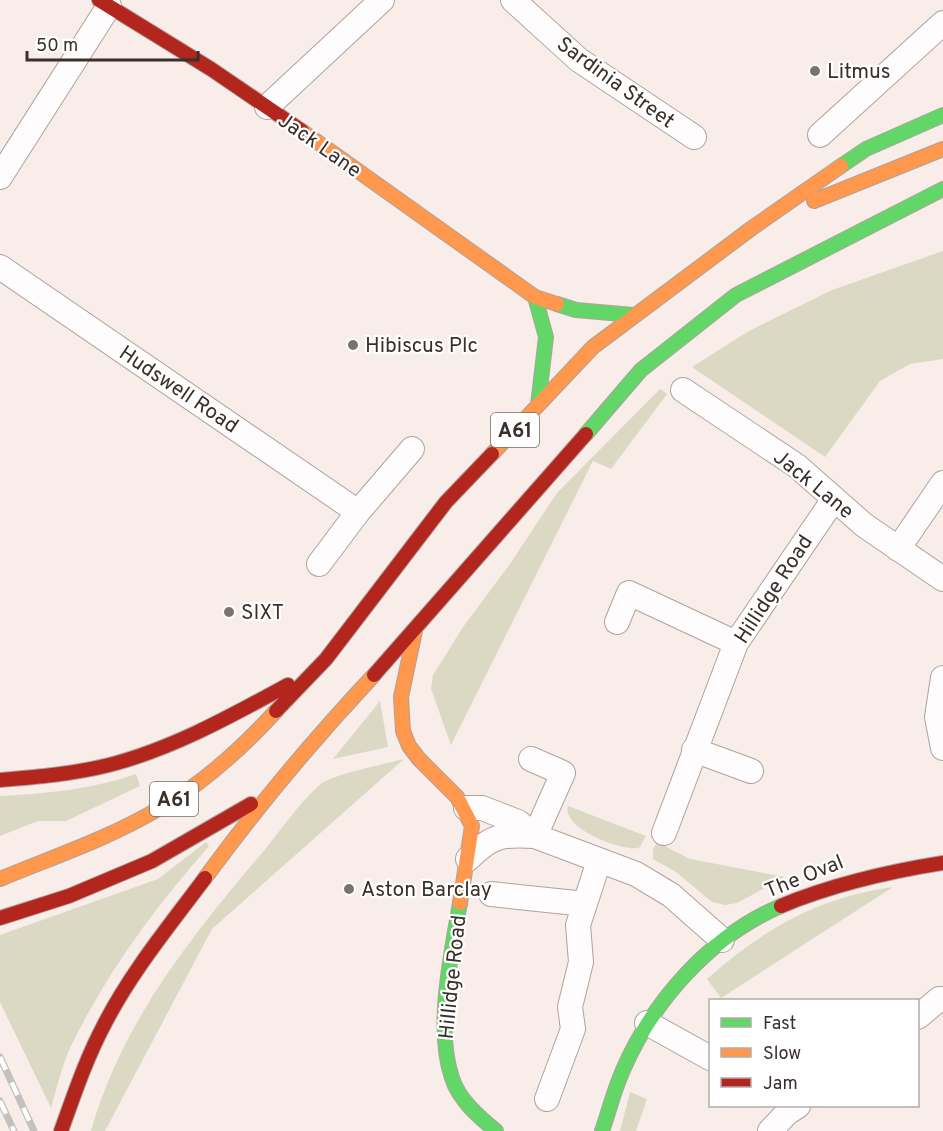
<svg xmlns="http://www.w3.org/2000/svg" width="943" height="1131" font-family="Overpass,sans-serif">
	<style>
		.green { fill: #dbd9c4 }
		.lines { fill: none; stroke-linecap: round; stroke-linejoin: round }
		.street-casing { stroke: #ada39f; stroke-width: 26 }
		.fast-casing { stroke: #ada39f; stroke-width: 16 }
		.slow-casing { stroke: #ada39f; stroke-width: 16 }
		.jam-casing { stroke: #ada39f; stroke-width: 16 }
		.street { stroke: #fefcfc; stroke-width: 24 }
		.fast { stroke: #63d668; stroke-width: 14 }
		.slow { stroke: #ff974d; stroke-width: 14 }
		.jam { stroke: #b3261e; stroke-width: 14 }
		.rail-casing { stroke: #c3c0be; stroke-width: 7 }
		.rail { stroke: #fff; stroke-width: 4.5; stroke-dasharray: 14; stroke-linecap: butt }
		.poi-dot { fill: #7c726d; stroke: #fff; stroke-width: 2 }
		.labels { text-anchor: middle; stroke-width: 4.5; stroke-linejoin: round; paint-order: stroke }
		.shield { fill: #fff; stroke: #746d6b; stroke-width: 1.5 }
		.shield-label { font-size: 20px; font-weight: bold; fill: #392f2b }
		.poi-label { font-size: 21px; fill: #392f2b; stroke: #fff; text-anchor: start }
		.street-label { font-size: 21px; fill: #392f2b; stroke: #fff }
	</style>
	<rect width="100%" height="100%" fill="#f8ede8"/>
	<!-- green -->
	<path class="green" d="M943,251V359L910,364L880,381L825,457L692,367L749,331L832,290Z
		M660,389L667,394L611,469L593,461L451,745L431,689L433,675L463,627L510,564L557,493Z
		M380,701L388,747L333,759Z
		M404,759L212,929L105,1131H91C122,1022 190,938 262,853C280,832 300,801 321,784C331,775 388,763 404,759Z
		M136,774L140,786L66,821H38L0,836V796C45,794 93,789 136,774Z
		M568,806L646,836L640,847C630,854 561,830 568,806Z
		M206,842L209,846C158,904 110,968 75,1038C63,1060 58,1084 51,1108L0,1002V935L158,879Z
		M657,842L690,859L785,877L737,903L725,905L712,902L676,872L653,859V850Z
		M893,887L721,998L707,979C764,929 816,898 893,887Z
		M630,1092L647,1099L636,1131H620Z"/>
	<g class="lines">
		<defs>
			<path id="street" d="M513,0L579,60L694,137
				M267,107L382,0
				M820,135L943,23
				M0,177L109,6
				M0,267L358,512
				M683,390L797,466L864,525L943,579
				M898,549L943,483
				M319,564L358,512L412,449
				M617,622L629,593L736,643
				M943,678L937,717L943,748
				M694,750L751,771
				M531,759L563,773L535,836
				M466,808H482L518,822L535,836L636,874L671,895L722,940
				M664,833L736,643L834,499
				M468,859C492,835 502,834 535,836
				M491,894L585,904
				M918,1017L939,999H943
				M647,1023L710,1058
				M547,1099L573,1029L570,1007L581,962L578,925L599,861
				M770,1131L787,1113L798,1106"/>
			<path id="fast" d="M841,166L866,149L943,115
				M535,297L546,337L538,405
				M557,304L576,310L633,315
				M586,434L641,370L736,295L943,189
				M460,903C451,955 435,1028 452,1078C459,1100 479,1117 496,1131
				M602,1131C609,1111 614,1090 623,1070C653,1001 710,936 781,906"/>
			<path id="slow" d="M302,131L535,297L557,304
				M814,201L943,149
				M492,454L593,347L752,228L841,166
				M415,631L401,697L403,731L409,746L419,759L457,797L472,826L460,903
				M205,878C257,807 314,739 374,675
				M0,879C53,857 110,838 160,808C204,783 242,748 276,711"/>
			<path id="jam" d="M99,0L211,69L302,131
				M374,675L586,434
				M276,711L326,659L446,502L492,454
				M0,780C37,777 73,774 109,765C172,749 231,716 288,685
				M781,906C834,884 886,872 943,863
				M0,918L69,896L152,861L251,804
				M61,1131C74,1095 86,1059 104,1025C131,972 170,925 205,878"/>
		</defs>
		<!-- street casing -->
		<use href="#street" class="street-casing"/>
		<!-- fast casing -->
		<use href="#fast" class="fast-casing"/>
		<!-- slow casing -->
		<use href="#slow" class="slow-casing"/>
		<!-- jam casing -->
		<use href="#jam" class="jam-casing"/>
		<!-- street -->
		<use href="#street" class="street"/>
		<!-- fast -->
		<use href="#fast" class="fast"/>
		<!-- slow -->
		<use href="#slow" class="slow"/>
		<!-- jam -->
		<use href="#jam" class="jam"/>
		<defs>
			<path id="rail" d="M0,1057L34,1131
				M0,1101L14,1131"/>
		</defs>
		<!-- rail casing -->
		<use href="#rail" class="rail-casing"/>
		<!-- rail -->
		<use href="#rail" class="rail"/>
	</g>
	<!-- markers -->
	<g class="poi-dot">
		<circle cx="815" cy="71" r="6"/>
		<circle cx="353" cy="345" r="6"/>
		<circle cx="229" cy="612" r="6"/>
		<circle cx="349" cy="889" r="6"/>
	</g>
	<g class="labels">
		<!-- shield labels -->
		<g class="shield">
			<rect x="491" y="413" width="48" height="34" rx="4.5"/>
			<rect x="150" y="782" width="48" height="34" rx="4.5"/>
		</g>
		<g class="shield-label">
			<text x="515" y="437">A61</text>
			<text x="174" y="806">A61</text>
		</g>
		<!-- poi labels -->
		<g class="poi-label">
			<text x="827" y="78">Litmus</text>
			<text x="365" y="352">Hibiscus Plc</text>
			<text x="241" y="619">SIXT</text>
			<text x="361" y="896">Aston Barclay</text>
		</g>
		<!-- street labels -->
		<g class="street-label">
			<text transform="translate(616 82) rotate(36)" y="7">Sardinia Street</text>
			<text transform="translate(320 145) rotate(35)" y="7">Jack Lane</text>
			<text transform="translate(179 389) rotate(34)" y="7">Hudswell Road</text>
			<text transform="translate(814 484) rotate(39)" y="7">Jack Lane</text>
			<text transform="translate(773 589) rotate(-57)" y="7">Hillidge Road</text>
			<text transform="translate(804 876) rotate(-22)" y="7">The Oval</text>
			<text transform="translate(452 977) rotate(-84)" y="7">Hillidge Road</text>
		</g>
	</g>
	<!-- legend -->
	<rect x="709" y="999" width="210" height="108" fill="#ffffff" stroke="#b0acaa" stroke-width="1.5"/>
	<rect x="721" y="1018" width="30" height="9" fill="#63d668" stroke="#b0acaa" stroke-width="1.5"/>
	<text x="763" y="1029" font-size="18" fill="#392f2b">Fast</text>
	<rect x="721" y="1048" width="30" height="9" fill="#ff974d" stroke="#b0acaa" stroke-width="1.5"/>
	<text x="763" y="1059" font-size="18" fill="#392f2b">Slow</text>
	<rect x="721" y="1078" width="30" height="9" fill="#b3261e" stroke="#b0acaa" stroke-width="1.5"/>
	<text x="763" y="1089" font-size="18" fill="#392f2b">Jam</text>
	<!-- scale -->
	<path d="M27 51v9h171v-9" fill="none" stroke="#392f2b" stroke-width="3"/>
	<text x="36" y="51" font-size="18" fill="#392f2b" stroke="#ffffff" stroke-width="4.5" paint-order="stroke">50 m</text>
</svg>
